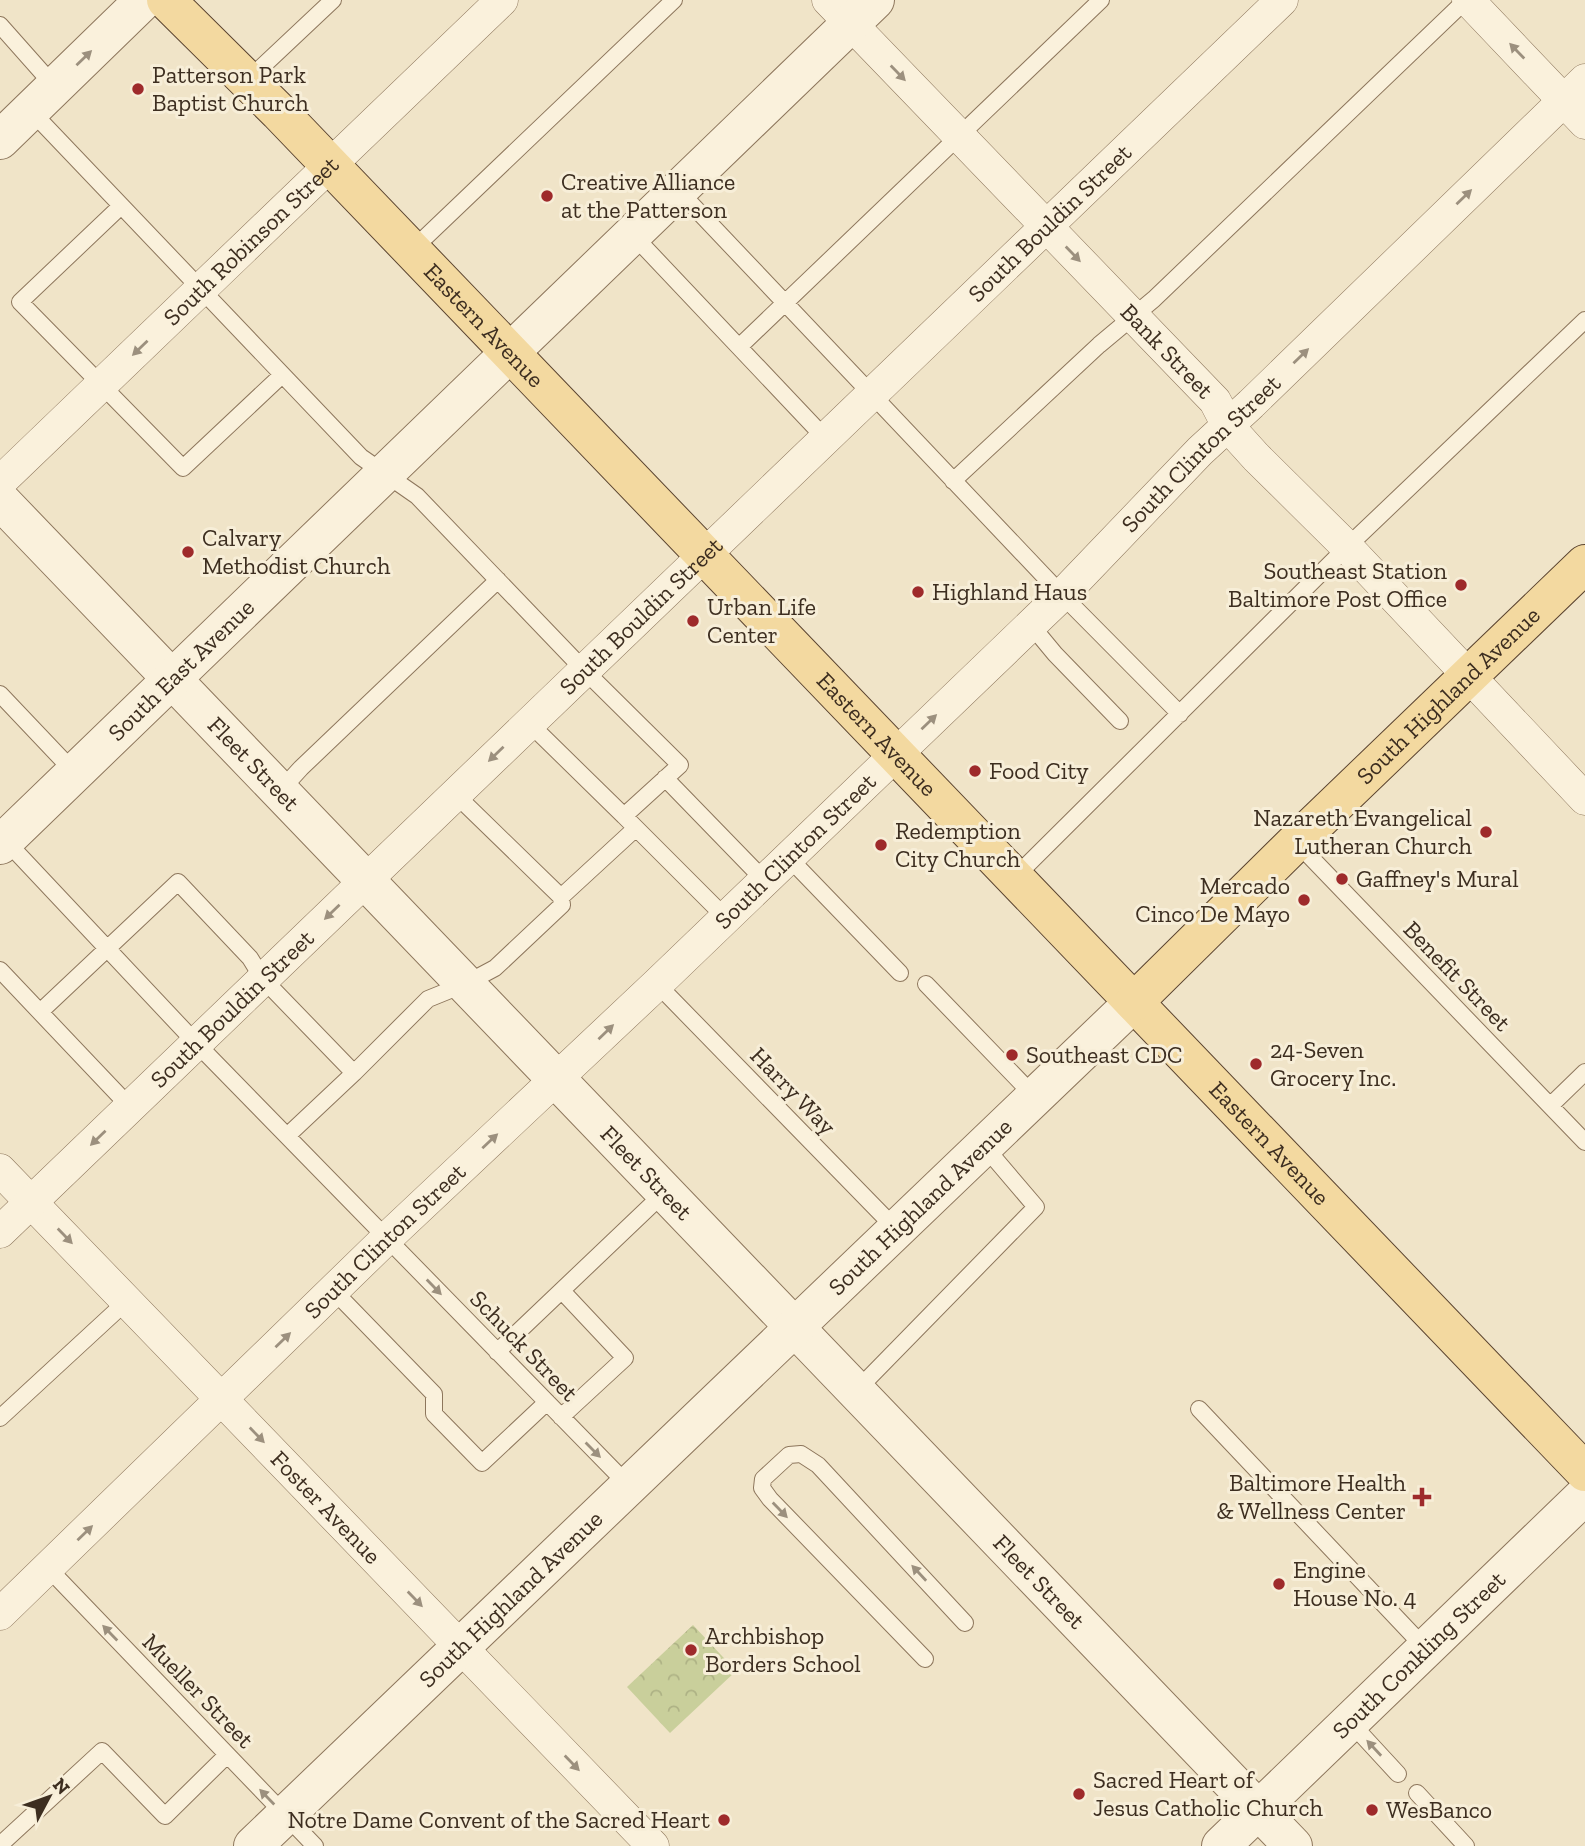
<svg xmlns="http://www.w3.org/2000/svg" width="1585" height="1846" font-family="'Zilla Slab',serif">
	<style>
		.park { fill: url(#park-crowns) }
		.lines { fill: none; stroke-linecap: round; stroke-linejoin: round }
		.service-casing { stroke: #8d765c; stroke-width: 18 }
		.minor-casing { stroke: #8d765c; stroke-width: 33 }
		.tertiary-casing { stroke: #8d765c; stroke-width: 40 }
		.primary-casing { stroke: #5b4430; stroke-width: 40 }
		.service { stroke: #faf1dc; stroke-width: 16 }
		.minor { stroke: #faf1dc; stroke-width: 32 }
		.tertiary { stroke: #faf1dc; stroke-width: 38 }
		.primary { stroke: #f3d9a0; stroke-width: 38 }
		.oneway { fill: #9c907e }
		.poi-dot { fill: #9e2a2b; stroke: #f7eed8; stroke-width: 2.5 }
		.labels { text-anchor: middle; stroke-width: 6; stroke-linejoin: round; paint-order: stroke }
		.poi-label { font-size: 24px; fill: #3d2e20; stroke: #f7eed8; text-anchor: start }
		.street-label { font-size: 24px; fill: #3d2e20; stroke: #f7eed8 }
	</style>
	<defs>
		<pattern id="park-crowns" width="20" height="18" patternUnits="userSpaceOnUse" patternTransform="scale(1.75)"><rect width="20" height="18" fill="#c9cf9b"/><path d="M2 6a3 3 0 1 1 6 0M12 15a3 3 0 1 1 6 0" fill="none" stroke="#aeb285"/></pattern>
	</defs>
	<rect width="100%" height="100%" fill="#f0e4c8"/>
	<!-- park -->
	<path class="park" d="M693,1625L736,1671L670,1733L627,1687Z"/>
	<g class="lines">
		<defs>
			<path id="service" d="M0,25L55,87
				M248,80L333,0
				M31,111L361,457L417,496L584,670L680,765L624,816L636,828L561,897L562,905L495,968L465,984L428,999L354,1073L287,1136
				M678,190L1062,595L1180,714
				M121,206L20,302L183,468L282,375
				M632,234L825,438
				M412,250L674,0
				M739,347L1101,0
				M953,481L1099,345L1154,299L1466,0
				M1031,625L1055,654L1120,721
				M0,694L75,773
				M529,723L624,816
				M665,778L764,880
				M280,791L301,768L498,580
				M455,794L561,897
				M636,828L726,918
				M5,840L196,1043L629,1486
				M1296,842L1585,1142
				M788,857L900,973
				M1015,877L1347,547L1585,320
				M0,970L130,1107
				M657,984L897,1230
				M926,984L1035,1097
				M40,1012L178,882L250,958L263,979L354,1073
				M1551,1105L1585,1072
				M333,1290L434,1394V1414L482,1463L547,1402
				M497,1352L665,1192
				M856,1391L1036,1207L984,1146
				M1199,1409L1426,1649
				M561,1417L625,1358L562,1291
				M0,1418L128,1300
				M48,1568L315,1846
				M925,1659L770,1499L762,1488L763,1479L789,1455L801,1454L818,1465L965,1623
				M1350,1722L1398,1774
				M1417,1793L1466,1846
				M0,1845L102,1751L165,1816L227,1755"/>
			<g id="minor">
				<path id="s1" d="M828,0L1215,401L1228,426L1256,457L1347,547L1585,799"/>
				<path d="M1468,0L1585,123"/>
				<path id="s2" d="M0,482L502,0"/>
				<path id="s3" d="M0,1170L653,1846"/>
				<path id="s4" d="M0,1232L1282,0"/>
				<path id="s5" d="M0,1614L387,1238L657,984L1062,595L1200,451L1251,404L1585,80"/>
			</g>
			<g id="tertiary">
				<path d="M0,140L144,0"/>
				<path id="s6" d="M0,500L1293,1846"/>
				<path id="s7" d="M0,845L875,0"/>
				<path id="s8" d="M253,1846L1134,1002"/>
				<path id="s9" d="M1221,1846L1585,1495"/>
			</g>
			<g id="primary">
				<path id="s10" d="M166,0L279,112L1585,1472"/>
				<path id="s11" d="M1134,1002L1296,842L1585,564"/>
			</g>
		</defs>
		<!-- service casing -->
		<use href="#service" class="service-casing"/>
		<!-- minor casing -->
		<use href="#minor" class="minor-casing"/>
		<!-- tertiary casing -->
		<use href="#tertiary" class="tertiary-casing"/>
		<!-- primary casing -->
		<use href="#primary" class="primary-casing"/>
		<!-- service -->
		<use href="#service" class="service"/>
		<!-- minor -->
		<use href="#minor" class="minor"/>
		<!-- tertiary -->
		<use href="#tertiary" class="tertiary"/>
		<!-- primary -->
		<use href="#primary" class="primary"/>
	</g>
	<!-- one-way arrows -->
	<defs><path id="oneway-solid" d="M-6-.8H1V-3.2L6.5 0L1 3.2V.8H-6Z" transform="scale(1.75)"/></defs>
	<g class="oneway">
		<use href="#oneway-solid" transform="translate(1517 51) rotate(-134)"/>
		<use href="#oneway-solid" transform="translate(84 58) rotate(-44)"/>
		<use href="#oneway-solid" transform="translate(898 73) rotate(46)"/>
		<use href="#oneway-solid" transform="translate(1464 197) rotate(-44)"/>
		<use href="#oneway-solid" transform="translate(1073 254) rotate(46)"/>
		<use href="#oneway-solid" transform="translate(140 348) rotate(136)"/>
		<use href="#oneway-solid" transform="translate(1301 356) rotate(-44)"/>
		<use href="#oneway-solid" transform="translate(929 722) rotate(-44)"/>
		<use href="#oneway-solid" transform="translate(496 754) rotate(136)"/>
		<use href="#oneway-solid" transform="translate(332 912) rotate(136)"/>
		<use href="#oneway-solid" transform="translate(606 1032) rotate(-44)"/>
		<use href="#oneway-solid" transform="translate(98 1138) rotate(136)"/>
		<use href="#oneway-solid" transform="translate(490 1141) rotate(-43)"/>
		<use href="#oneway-solid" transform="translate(65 1236) rotate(46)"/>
		<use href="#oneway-solid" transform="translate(434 1287) rotate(46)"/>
		<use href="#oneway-solid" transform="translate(283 1340) rotate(-44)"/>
		<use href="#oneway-solid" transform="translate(257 1435) rotate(46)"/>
		<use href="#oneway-solid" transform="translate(593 1450) rotate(45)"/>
		<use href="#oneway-solid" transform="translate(780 1510) rotate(46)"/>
		<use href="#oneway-solid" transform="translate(85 1533) rotate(-44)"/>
		<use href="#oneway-solid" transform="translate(919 1573) rotate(-133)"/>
		<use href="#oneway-solid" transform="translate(415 1599) rotate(46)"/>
		<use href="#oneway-solid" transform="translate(110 1633) rotate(-134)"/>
		<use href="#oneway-solid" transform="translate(1374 1748) rotate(-133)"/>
		<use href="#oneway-solid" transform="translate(572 1763) rotate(46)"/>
		<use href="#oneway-solid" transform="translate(267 1797) rotate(-134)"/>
	</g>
	<!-- markers -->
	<g class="poi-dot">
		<circle cx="138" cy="89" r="7"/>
		<circle cx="547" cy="196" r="7"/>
		<circle cx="188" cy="552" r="7"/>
		<circle cx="1461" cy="585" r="7"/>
		<circle cx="918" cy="592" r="7"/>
		<circle cx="693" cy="621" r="7"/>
		<circle cx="975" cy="771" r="7"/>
		<circle cx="1486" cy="832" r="7"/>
		<circle cx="881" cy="845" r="7"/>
		<circle cx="1342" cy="879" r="7"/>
		<circle cx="1304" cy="900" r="7"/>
		<circle cx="1012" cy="1055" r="7"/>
		<circle cx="1256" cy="1064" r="7"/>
		<path d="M1418.5 1486.5h7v7h7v7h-7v7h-7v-7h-7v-7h7z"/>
		<circle cx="1279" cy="1584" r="7"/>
		<circle cx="691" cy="1650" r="7"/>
		<circle cx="1079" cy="1794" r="7"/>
		<circle cx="1372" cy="1810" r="7"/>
		<circle cx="724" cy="1820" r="7"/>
	</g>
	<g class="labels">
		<!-- poi labels -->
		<g class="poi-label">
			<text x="152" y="83">Patterson Park<tspan x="152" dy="28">Baptist Church</tspan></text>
			<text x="561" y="190">Creative Alliance<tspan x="561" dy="28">at the Patterson</tspan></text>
			<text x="202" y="546">Calvary<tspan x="202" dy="28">Methodist Church</tspan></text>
			<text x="1447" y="579" text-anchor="end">Southeast Station<tspan x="1447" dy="28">Baltimore Post Office</tspan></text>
			<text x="932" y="600">Highland Haus</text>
			<text x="707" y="615">Urban Life<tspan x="707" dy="28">Center</tspan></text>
			<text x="989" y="779">Food City</text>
			<text x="1472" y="826" text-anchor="end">Nazareth Evangelical<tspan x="1472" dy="28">Lutheran Church</tspan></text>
			<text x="895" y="839">Redemption<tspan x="895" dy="28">City Church</tspan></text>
			<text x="1356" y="887">Gaffney's Mural</text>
			<text x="1290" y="894" text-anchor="end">Mercado<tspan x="1290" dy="28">Cinco De Mayo</tspan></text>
			<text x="1270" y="1058">24-Seven<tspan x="1270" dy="28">Grocery Inc.</tspan></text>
			<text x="1026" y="1063">Southeast CDC</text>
			<text x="1406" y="1491" text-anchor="end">Baltimore Health<tspan x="1406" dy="28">&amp; Wellness Center</tspan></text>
			<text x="1293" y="1578">Engine<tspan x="1293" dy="28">House No. 4</tspan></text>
			<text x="705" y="1644">Archbishop<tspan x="705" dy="28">Borders School</tspan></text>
			<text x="1093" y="1788">Sacred Heart of<tspan x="1093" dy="28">Jesus Catholic Church</tspan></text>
			<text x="1386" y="1818">WesBanco</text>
			<text x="710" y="1828" text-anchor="end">Notre Dame Convent of the Sacred Heart</text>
		</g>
		<!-- street labels -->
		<g class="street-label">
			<text dy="8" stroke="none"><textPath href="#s4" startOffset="1456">South Bouldin Street</textPath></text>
			<text dy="8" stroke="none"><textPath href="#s2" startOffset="348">South Robinson Street</textPath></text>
			<text dy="8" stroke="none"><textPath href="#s10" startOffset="455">Eastern Avenue</textPath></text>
			<text dy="8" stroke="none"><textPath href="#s1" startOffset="488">Bank Street</textPath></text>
			<text dy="8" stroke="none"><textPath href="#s5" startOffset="1670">South Clinton Street</textPath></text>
			<text dy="8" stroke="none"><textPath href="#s4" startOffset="889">South Bouldin Street</textPath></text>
			<text dy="8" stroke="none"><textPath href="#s7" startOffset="252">South East Avenue</textPath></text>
			<text dy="8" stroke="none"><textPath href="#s11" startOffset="439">South Highland Avenue</textPath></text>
			<text dy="8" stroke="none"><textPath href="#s10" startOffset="1022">Eastern Avenue</textPath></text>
			<text dy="8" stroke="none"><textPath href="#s6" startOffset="366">Fleet Street</textPath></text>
			<text dy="8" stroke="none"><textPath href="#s5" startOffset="1102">South Clinton Street</textPath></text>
			<text transform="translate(1457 976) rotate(46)" y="8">Benefit Street</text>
			<text dy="8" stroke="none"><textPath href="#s4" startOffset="322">South Bouldin Street</textPath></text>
			<text transform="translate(793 1091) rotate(46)" y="8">Harry Way</text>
			<text dy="8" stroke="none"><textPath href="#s10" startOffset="1589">Eastern Avenue</textPath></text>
			<text dy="8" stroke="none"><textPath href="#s6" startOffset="933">Fleet Street</textPath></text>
			<text dy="8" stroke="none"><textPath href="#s8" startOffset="924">South Highland Avenue</textPath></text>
			<text dy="8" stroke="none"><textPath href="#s5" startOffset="536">South Clinton Street</textPath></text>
			<text transform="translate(524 1346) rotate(46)" y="8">Schuck Street</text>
			<text dy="8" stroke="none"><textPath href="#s3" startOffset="469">Foster Avenue</textPath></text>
			<text dy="8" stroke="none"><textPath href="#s6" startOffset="1500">Fleet Street</textPath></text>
			<text dy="8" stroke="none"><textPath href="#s8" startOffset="357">South Highland Avenue</textPath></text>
			<text dy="8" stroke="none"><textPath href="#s9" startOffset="275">South Conkling Street</textPath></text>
			<text transform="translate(198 1691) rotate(46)" y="8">Mueller Street</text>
		</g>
	</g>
	<!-- north arrow -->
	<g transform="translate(49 1797) rotate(49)" stroke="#f7eed8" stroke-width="5" paint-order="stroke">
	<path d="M0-5L12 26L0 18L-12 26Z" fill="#3d2e20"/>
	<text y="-10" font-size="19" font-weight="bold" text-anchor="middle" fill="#3d2e20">N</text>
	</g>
</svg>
